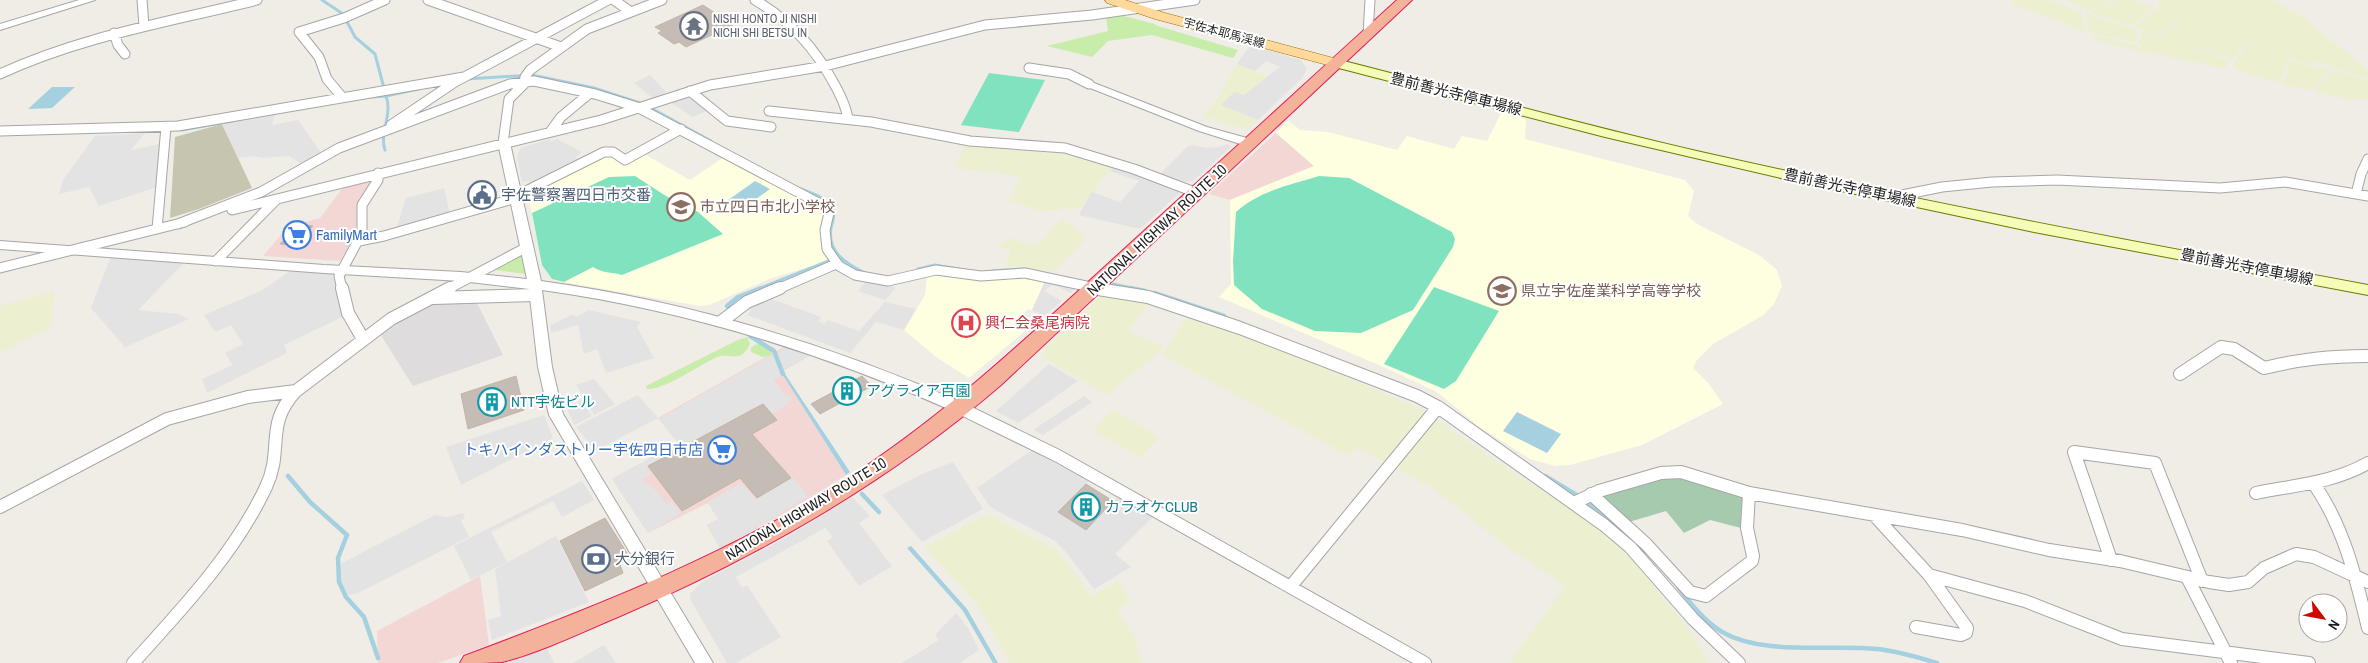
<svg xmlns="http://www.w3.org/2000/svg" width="2368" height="663" font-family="'Archivo Narrow','Noto Sans JP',sans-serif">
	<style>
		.residential { fill: #dedcdc }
		.commercial { fill: #f2d7d4 }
		.education { fill: #feffe0 }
		.construction { fill: #c5c5b0 }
		.farmland { fill: #ecf0d0 }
		.grass { fill: #c8ecaa }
		.cemetery { fill: #a6caad }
		.pitch { fill: #81e2c0 }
		.parking { fill: #e3e3e3 }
		.water { fill: #a5d0df }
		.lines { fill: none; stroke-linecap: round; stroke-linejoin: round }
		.stream-far1 { stroke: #a5d0df; stroke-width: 3 }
		.stream { stroke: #a5d0df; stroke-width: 4.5 }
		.building { fill: #c5bcb5; stroke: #c3b4a7 }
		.minor-far1-casing { stroke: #a6a6a6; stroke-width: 11 }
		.minor-casing { stroke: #a6a6a6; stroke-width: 14 }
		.tertiary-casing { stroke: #a6a6a6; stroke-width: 2 }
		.secondary-casing { stroke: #6a7c01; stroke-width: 2 }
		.primary-casing { stroke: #9b6d00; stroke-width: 1 }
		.trunk-casing { stroke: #e1205b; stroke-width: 2 }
		.minor-far1 { stroke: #fff; stroke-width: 9 }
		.minor { stroke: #fff; stroke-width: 12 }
		.tertiary { fill: #fff; fill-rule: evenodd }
		.secondary { fill: #f6fcb8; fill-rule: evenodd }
		.primary { fill: #ffd89c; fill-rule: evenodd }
		.trunk { fill: #f4b29a; fill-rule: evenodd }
		.labels { text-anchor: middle; stroke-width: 4; stroke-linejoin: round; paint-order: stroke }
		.far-worship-label { font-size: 12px; fill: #5b616d; stroke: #fff; text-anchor: start }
		.far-street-label { font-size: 12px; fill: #1f1f1f; stroke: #fff }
		.street-label { font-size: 15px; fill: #1f1f1f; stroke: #fff }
		.service-label { font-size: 15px; fill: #4e5e75; stroke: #fff; text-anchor: start }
		.education-label { font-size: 15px; fill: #785e54; stroke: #fff; text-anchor: start }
		.shop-label { font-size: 15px; fill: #366cbe; stroke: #fff; text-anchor: start }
		.health-label { font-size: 15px; fill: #be3a42; stroke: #fff; text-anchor: start }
		.culture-label { font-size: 15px; fill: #0d838f; stroke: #fff; text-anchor: start }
	</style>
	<rect width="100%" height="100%" fill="#f0ede6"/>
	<!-- residential -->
	<path class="residential" d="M477,299V303L503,355L413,386L379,332L431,301Z"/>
	<!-- commercial -->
	<path class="commercial" d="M1276,133L1314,166L1230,200L1209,194Z
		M376,178L357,206L356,234L340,261L263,256L286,229L298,224L320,218L344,186Z
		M789,344L813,354L781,372L846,475L785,513L720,548L707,525L718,519L708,503L648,533L612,479L678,443L658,418Z
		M480,576L489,645L438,663H378L377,631Z"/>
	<!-- education -->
	<path class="education" d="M1501,113L1526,119L1525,139L1685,180L1694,191L1688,216L1692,220L1699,225L1759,255L1777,270L1782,286L1774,304L1762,316L1713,344L1697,360L1693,368L1709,384L1723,404L1642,445L1570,465L1555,466L1530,459L1478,426L1437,392L1386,368L1219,297L1231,284L1230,200L1314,166L1276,133L1288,120L1300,130L1328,132L1397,150L1407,136L1454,149L1462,136L1487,141Z
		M605,152L624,163L642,153L690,180L724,157L821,207L823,216L821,225L829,258L818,264L772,278L709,305L700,306L558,281L552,279L542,265L528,194Z
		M940,272L1025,277L1045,281L1032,310L1028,309L1016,319L1030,327L969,378L936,357L904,330L925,295L927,275Z"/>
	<!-- construction -->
	<path class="construction" d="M222,124L252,188L199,209L170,218L175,137Z"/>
	<!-- farmland -->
	<path class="farmland" d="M2014,0H2048L2082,13L2086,32L2012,4Z
		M2065,0H2112L2089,11Z
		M2117,0H2133L2154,8L2132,26L2089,12Z
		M2163,0H2273L2300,15L2368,70V80L2310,58L2320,63H2302L2164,10L2181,17L2158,35L2134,27L2158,8L2159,2Z
		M2086,13L2138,30L2136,39L2133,42L2088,32Z
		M2183,17L2248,42L2232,59L2159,37Z
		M2143,31L2228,60L2227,69L2140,51L2142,46L2138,43Z
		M2095,35L2139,46V51L2100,42L2093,38Z
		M2250,43L2288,58L2282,77L2277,83L2234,69V61Z
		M2290,60L2300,64L2331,68L2314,89L2307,90L2280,84L2285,77Z
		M1237,64L1267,76L1244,96L1221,105L1258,120L1248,130L1203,116L1216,100Z
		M2335,69L2368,82V100L2356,97V101L2315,92L2320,84Z
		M967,142L1047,147L1114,165L1087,199L1082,208L1040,211L1009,200L1020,176L954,168Z
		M1062,219L1082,234L1085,240L1053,272L1026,268L1005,267L1011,250L997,247L1009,238L1037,246Z
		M54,291L51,327L0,352V306Z
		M1104,293L1149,302L1128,332L1165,347L1107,395L1041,356L1045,353L1043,350Z
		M1188,315L1251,337L1421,409L1514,473L1580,514L1616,543L1632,559L1690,631L1709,663H1509L1565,586L1504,545L1434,489L1357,448L1349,456L1162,355Z
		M1113,410L1160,437L1140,458L1093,430Z
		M987,514L1056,549L1092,596L1118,581L1130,601L1117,610L1135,637L1140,657L1143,663H1010L977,604L924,547Z"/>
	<!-- grass -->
	<path class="grass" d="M1120,15L1155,24V25L1238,50L1233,58L1152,35L1108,41L1092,57L1047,46L1108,31L1106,16Z
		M524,250L526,274L488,269Z
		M747,337L750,344C740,365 730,352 717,357C699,365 665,390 647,389L646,386L738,340Z
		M764,343L773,350L770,356L763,357L751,352V348L754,345Z"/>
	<!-- cemetery -->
	<path class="cemetery" d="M1673,476L1693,480L1743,495L1741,528L1710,520L1684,533L1666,511L1629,522L1603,497V492Z"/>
	<!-- pitch -->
	<path class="pitch" d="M989,73L1045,80L1019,132L961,125Z
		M635,176L666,196L698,212L723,234L622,275C611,272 602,273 593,267L564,282L552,279L542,265L532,213L609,177Z
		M1319,176L1349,178L1452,232L1455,239L1453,247L1413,310L1361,333L1315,331L1262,309L1234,285L1233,261L1236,212C1259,191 1290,185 1319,176Z
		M1434,287L1499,311L1456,381L1444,389L1384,364Z"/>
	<!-- parking -->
	<path class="parking" d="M1250,45L1301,60L1307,69L1302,78L1258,120L1221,105L1234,92L1244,95L1280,67L1266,61L1255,71L1237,64Z
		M650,75L669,95L655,100L634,83Z
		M689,95L706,111L693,117L670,102Z
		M275,114L272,125L298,120L322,154L303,165L289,156L262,158L253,156L238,158L222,124Z
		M145,133L131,150L164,143L157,187L99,206L89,187L59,194L63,180L95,136Z
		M550,139L551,142L557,139L582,152L575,157L581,160L534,185L528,181L522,182L517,158L520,148Z
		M1227,144L1232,146L1193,181L1183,182L1160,174L1187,147L1193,145L1207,148L1219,147Z
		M1114,165L1183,190L1140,229L1079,215L1092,192L1120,202L1139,181L1110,171Z
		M444,188L450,213L396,229L406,198Z
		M111,256L185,262L138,310L178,314L189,319L125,347L91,308Z
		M290,271L332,274L343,307L344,316L284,345L287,353L207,393L202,379L233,365L225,353L243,344L231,325L215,332L204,315L261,291Z
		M866,281L888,285L896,288L885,300L858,291Z
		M1045,281L1076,288L1070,293L1053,284L1044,291L1062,301L1044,316L1032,310Z
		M769,298L821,317L818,321L824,324L828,320L859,331L885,302L916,309L904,330L876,322L850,353L747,315L751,311L748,308Z
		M589,310L641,322L637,327L654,358L606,373L597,349L584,354L578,325L551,333V325L573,314L576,317Z
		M789,344L813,354L779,372L781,377L773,380L787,396L789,395L792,400L787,403L788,404L771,415L761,404L646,467L651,474L642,480L647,486L650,484L667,504L671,501L681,513L648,533L612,479L678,443L659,419L772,355L778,360L777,354Z
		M1049,364L1078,381L1018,423L996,411Z
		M594,379L615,404L594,415L576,385Z
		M638,395L658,418L595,451L576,427Z
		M1084,396L1092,402L1043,435L1033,430Z
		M582,401L592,416L574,425L567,408Z
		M544,415L553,438L461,485L446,447Z
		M1032,450L1089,481L1058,512L1086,530L1117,497L1153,517L1115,554L1131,567L1094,589L1066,552L1055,541L990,507L977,488Z
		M953,462L983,509L922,542L882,495L922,474Z
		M792,477L808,496L765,523L719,547L707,525L718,519L708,502L741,483L756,499Z
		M582,481L594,500L562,517L553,501L491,532L507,562L471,580L454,546Z
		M852,497L870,516L859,523L892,566L859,586L827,541L833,537L825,528L736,577L742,588L747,585L781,637L736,663H727L690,599V594L702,582L787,537Z
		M463,513L465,518L461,520L469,537L356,594L349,595L344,592L338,575L342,563L435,515L447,517Z
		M556,536L589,602L492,640L488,620L501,616L495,569Z
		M956,613L968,628L979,650L960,663H902L939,640L935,635Z
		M545,644L554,663H490Z
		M604,645L616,663H573L588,654Z"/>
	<!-- water -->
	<path class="water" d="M52,87H75L52,108L28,109Z
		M755,181L770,189L739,211L724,203Z
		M783,371L850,472L846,475L781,372Z
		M1517,412L1561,434L1547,453L1503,431Z
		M911,546L967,609L998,663H993L963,611L907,548Z"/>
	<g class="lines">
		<!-- stream-far1 -->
		<path class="stream-far1" d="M322,0L343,14L355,37L375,54L386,96L418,89
			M467,79L532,75L594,88L643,104
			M372,97L386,96C393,114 379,134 385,150
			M649,107L711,141
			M182,130L232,121
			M801,189C811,193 828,198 833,209C836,216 832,222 831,228C827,252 846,264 865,273
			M918,269L935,265L958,269
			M992,271L1024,269
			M1113,284L1136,289
			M758,289L834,259"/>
		<!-- stream -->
		<path class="stream" d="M1130,288L1145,291
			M1154,293L1224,316
			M733,311L727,306L738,297L761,288
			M750,336L774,351L783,374
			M288,476L310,502L347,535L338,558L339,582L346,597L364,617L378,658
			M1545,476L1580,497
			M862,494L879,512
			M1586,501L1645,552
			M1679,588C1691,604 1704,621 1722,632C1764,656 1830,644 1877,649C1898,651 1917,657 1937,663"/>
	</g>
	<!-- building -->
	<path class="building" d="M703,5L733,25L686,47L679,42L674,44L658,33L662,31L655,27Z
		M298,224L313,226L295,245L280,244Z
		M516,376L524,410L468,429L461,394Z
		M862,376L872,386L820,414L811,404Z
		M763,404L777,420L752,434L791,478L757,498L740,478L682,511L648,466Z
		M1086,484L1113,501L1086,530L1058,512Z
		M605,518L627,553L620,565L623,573L585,591L560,541Z"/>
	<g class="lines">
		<defs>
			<path id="minor-far1" d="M142,0L144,26
				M428,0L561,47
				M614,0L631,12
				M755,0C789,20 813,45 832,80C839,92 846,105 848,119
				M114,33L118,45L125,54
				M1368,34L1370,0
				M1029,68L1069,74L1089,84
				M0,74C82,36 170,22 257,0
				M690,91L727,121L771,127
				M342,97L327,79L319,57L299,32L344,18L385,0
				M769,111L871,122L970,141L1065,148L1134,169L1197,193
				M391,125L455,82L608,0
				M0,131L178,126L464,77
				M550,132L561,117L590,93
				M503,143L509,99L524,84L525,77L530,70L587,29L662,0
				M2356,194L2361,174L2368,159
				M516,196L604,152H613L625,160L681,129
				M1892,197L1942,187L1992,182L2057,180L2220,188L2285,182L2368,196
				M232,210L601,120L710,85L825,66L985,25L1092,15L1195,0
				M178,224L261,192L339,148L510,84L534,81L595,94L637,107L826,207L829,213L825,230L827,249L839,266L855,275L888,281L936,270L981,276L1025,273L1100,289
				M157,229L166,127
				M359,241L384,236L516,198
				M216,261L277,199
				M0,268L185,222
				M342,289L339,276L362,233V205L378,180V173
				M448,289L527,247
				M778,289L836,264"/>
			<path id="minor" d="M342,288L348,313L363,339
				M1092,288L1148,297L1240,328L1417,396L1438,407L1604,525L1630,547L1693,619L1739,663
				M433,298L536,295
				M722,321L747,302L780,288
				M2180,374L2221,347L2234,349L2264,368C2301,359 2330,356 2368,356
				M960,408L1058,456L1425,663
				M2314,484C2344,527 2356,578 2368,628
				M2256,493C2295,485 2333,483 2368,463
				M1591,494L1646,544L1690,592L1706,596L1752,561L1753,556L1747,528L1749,493
				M1574,503L1599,491L1661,473L1681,472L1749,493L1962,530L2049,550L2120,561L2209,582L2229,585L2248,582L2264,568L2296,554L2314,557L2368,582
				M0,507L167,419L248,397L296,391
				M1874,515L1929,575L1967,628L1966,633L1961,635L1916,627
				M2111,560L2074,452L2155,463L2202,581
				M1929,575L2025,601L2122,639L2309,663
				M2187,577L2231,663
				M1291,586L1438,407
				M133,663C182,609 235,553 266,487C284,449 264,425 296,391L391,319L450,288"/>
			<path id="tertiary" d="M79,0H95L0,30V24Z
				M1089,81L1207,127L1254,140L1256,143L1250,147L1199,131L1085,86V82Z
				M504,139L510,143L541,281C688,301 829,344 965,404L967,408L965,412H955C823,353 686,310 542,290L552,367L563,414L713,663H695L549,415L538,367L529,289L461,281L324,273L0,249V241L324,265L461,272L527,279L498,143Z"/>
			<path id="secondary" d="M1336,59C1458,90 1579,124 1701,152C1922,202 2145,244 2368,285V295L2034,232L1785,179L1605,137L1331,66L1330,63L1331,60Z"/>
			<path id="primary" d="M1105,0H1125L1165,13L1341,60L1343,63L1341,66H1331L1155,19L1107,3Z"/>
			<path id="trunk" d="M1397,0H1412L1001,385C886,484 757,557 618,617C582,632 539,653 502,662C489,663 473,663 460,663L464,656C603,604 743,549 866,466C955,406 1031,334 1110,262C1206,175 1301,87 1397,0Z"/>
		</defs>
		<!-- minor-far1 casing -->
		<use href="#minor-far1" class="minor-far1-casing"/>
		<!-- minor casing -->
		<use href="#minor" class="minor-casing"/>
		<!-- tertiary casing -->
		<use href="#tertiary" class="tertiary-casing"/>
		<!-- secondary casing -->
		<use href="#secondary" class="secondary-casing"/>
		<!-- primary casing -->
		<use href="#primary" class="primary-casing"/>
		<!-- trunk casing -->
		<use href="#trunk" class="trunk-casing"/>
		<!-- minor-far1 -->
		<use href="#minor-far1" class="minor-far1"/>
		<!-- minor -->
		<use href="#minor" class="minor"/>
		<!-- tertiary -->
		<use href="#tertiary" class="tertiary"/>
		<!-- secondary -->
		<use href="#secondary" class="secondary"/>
		<!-- primary -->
		<use href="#primary" class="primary"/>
		<!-- trunk -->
		<use href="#trunk" class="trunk"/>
	</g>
	<!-- icons -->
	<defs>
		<symbol id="temple-ring" viewBox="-11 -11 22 22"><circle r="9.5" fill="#fff" stroke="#6b7280" stroke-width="1.5"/><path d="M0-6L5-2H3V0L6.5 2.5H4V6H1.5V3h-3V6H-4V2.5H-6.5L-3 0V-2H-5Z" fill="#6b7280"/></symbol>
		<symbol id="civic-ring" viewBox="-11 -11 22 22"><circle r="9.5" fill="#fff" stroke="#5c6f8a" stroke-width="1.5"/><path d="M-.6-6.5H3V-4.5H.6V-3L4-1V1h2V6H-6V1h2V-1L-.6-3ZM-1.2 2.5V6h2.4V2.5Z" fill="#5c6f8a"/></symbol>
		<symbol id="school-ring" viewBox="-11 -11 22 22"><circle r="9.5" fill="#fff" stroke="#8d6e63" stroke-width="1.5"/><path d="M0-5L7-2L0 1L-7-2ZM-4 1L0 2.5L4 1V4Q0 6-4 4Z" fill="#8d6e63"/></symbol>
		<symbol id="supermarket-ring" viewBox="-11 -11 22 22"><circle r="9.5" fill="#fff" stroke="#3f7fe0" stroke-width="1.5"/><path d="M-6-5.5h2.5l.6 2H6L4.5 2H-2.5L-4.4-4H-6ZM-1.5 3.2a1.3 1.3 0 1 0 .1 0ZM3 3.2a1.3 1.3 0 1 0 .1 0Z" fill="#3f7fe0"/></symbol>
		<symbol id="hospital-ring" viewBox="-11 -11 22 22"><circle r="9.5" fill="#fff" stroke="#e0444e" stroke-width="1.5"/><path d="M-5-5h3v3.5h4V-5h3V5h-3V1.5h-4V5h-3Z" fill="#e0444e"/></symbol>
		<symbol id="building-ring" viewBox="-11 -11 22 22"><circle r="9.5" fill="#fff" stroke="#0f9aa8" stroke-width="1.5"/><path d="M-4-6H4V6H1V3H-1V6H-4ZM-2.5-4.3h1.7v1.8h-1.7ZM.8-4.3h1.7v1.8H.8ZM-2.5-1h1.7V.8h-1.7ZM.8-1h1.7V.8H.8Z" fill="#0f9aa8"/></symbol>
		<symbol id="bank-ring" viewBox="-11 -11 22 22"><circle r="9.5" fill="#fff" stroke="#5c6f8a" stroke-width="1.5"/><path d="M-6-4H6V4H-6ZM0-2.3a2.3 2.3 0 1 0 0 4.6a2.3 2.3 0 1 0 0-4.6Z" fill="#5c6f8a"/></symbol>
	</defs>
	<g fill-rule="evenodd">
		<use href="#temple-ring" x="678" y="10" width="32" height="32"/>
		<use href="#civic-ring" x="466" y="179" width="32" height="32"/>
		<use href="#school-ring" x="665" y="191" width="32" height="32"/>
		<use href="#supermarket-ring" x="281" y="219" width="32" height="32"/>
		<use href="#school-ring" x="1486" y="275" width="32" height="32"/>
		<use href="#hospital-ring" x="950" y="307" width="32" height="32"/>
		<use href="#building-ring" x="831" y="375" width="32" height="32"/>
		<use href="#building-ring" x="476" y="386" width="32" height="32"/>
		<use href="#supermarket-ring" x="706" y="434" width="32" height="32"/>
		<use href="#building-ring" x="1070" y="491" width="32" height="32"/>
		<use href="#bank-ring" x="580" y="543" width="32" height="32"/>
	</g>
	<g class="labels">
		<!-- far-worship labels -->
		<g class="far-worship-label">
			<text x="713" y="23">NISHI HONTO JI NISHI<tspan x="713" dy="14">NICHI SHI BETSU IN</tspan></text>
		</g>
		<!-- far-street labels -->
		<g class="far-street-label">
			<text transform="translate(1224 33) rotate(15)" y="4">宇佐本耶馬渓線</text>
		</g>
		<!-- street labels -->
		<g class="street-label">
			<text transform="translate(1456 94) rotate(14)" y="5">豊前善光寺停車場線</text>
			<text transform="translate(1850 188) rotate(12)" y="5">豊前善光寺停車場線</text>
			<text transform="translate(1157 230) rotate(-43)" y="5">NATIONAL HIGHWAY ROUTE 10</text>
			<text transform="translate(2247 267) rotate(11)" y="5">豊前善光寺停車場線</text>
			<text transform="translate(806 509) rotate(-31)" y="5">NATIONAL HIGHWAY ROUTE 10</text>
		</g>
		<!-- service labels -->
		<g class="service-label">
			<text x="501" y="200">宇佐警察署四日市交番</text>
			<text x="615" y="564">大分銀行</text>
		</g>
		<!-- education labels -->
		<g class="education-label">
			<text x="700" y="212">市立四日市北小学校</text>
			<text x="1521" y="296">県立宇佐産業科学高等学校</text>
		</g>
		<!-- shop labels -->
		<g class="shop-label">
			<text x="316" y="240">FamilyMart</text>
			<text x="703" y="455" text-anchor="end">トキハインダストリー宇佐四日市店</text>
		</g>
		<!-- health labels -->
		<g class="health-label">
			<text x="985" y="328">興仁会桑尾病院</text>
		</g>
		<!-- culture labels -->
		<g class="culture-label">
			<text x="866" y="396">アグライア百園</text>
			<text x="511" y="407">NTT宇佐ビル</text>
			<text x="1105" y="512">カラオケCLUB</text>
		</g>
	</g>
	<!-- north arrow -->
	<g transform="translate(2323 618) rotate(122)"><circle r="24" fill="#ffffff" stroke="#a5a5a5"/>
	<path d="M0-4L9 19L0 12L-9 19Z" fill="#cf0700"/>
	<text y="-8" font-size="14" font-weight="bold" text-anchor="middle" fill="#1f1f1f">N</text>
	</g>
</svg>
